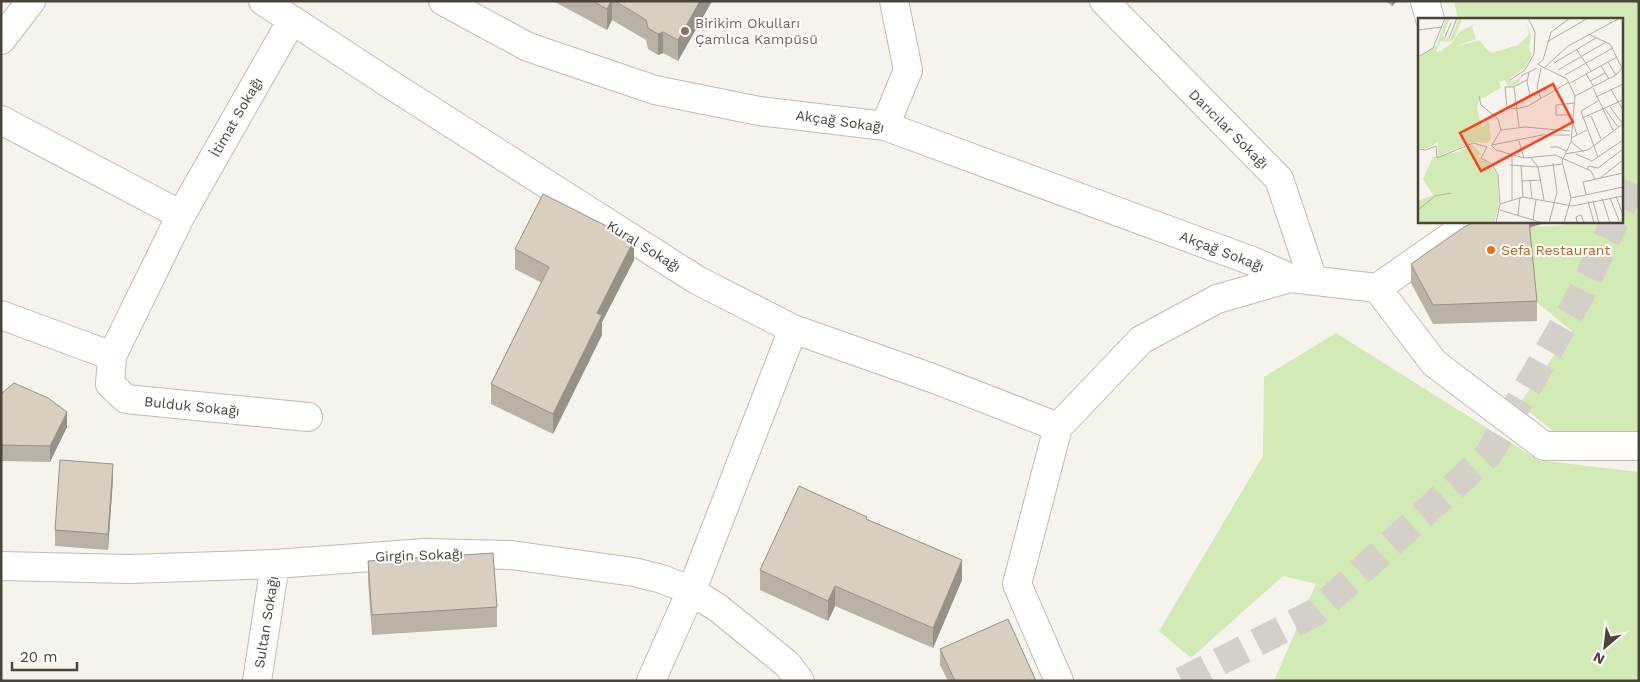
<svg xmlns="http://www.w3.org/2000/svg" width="1640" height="682" font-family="'Work Sans',sans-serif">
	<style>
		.green { fill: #d2eab5 }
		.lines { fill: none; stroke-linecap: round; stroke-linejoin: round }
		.major-tunnel { stroke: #d4d0c8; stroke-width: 28; stroke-dasharray: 28 14; stroke-linecap: butt }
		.minor-casing { stroke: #c2bbae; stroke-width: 30 }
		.minor { stroke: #fff; stroke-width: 28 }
		.wall { fill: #bab2a6 }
		.shaded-wall { fill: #979187 }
		.building { fill: #d8cfc1; stroke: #979187 }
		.education-dot { fill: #8d6e63; stroke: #fff; stroke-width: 2 }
		.food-dot { fill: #e8710a; stroke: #fff; stroke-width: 2 }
		.labels { text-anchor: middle; stroke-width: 4; stroke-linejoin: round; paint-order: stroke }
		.education-label { font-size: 14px; fill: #785e54; stroke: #fff; text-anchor: start }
		.street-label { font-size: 14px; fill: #4b4439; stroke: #fff }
		.food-label { font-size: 14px; fill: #c56008; stroke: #fff; text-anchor: start }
		.inset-road { fill: none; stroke: #b2ada4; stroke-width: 1 }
		.view { fill: #fc3f1d; fill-opacity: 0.15; stroke: #fc3f1d; stroke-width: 2.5 }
		.inset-edge { fill: none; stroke: #4b4439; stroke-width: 2.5 }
	</style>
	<rect width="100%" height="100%" fill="#f6f3ec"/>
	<!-- green -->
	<path class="green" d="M1454,1H1639V431L1557,434L1519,404L1572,331L1535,301L1519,228L1565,225L1564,221H1621V19H1458Z
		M1336,333L1538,460L1639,472V681H1274L1316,584L1283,576L1191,658L1159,631L1263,456L1264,377Z"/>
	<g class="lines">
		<!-- major-tunnel -->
		<path class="major-tunnel" d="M1621,208L1639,170
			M1182,681L1316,612L1489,454L1579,298L1615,221"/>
		<defs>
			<path id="minor" d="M263,1L396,88L697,280L793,329L932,378L1058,427
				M443,1L528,47L655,90L759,111L885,126L1252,261L1290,278
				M1104,1L1279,179L1313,280
				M1425,1L1430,19
				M1,40L31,1
				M1,120L181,215L112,356L1,315
				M885,126L908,70L894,1
				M181,215L292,20
				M1473,221L1377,288L1434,363L1544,446H1639
				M112,356L110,384L126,399L308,417
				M1,566L129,569L275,564L425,553L511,555L634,572L662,579L691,591L718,608L787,664L800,681
				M257,681L275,564
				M651,681L695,582L793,329
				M1059,681L1017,584L1058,427L1141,340L1217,299L1290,278L1377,288"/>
		</defs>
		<!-- minor casing -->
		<use href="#minor" class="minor-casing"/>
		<!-- minor -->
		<use href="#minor" class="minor"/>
	</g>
	<!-- wall -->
	<path class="wall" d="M553,1H712L678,61L663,53L658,55L648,49L646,40L612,20L607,30Z
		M1386,1H1397L1392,6Z
		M1551,221L1530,228L1537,301V321L1433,324L1411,283V264Z
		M515,249L634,260L602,322V335L553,434L491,404V384L542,283L515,269Z
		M1,394L67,427L50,462L1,461Z
		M113,479L108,550L55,546V530Z
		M867,519L962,580L933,648L835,606L828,621L760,590V570Z
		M368,561L497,607V627L372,635L368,581Z
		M940,649L1036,681H948L940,665Z"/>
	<!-- shaded-wall -->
	<path class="shaded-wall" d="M611,1H612V20L607,30V9Z
		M700,1H712L678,61V40Z
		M1392,1H1397L1392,6Z
		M663,32V53L658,55V34Z
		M1528,221H1551L1528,228Z
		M634,240V260L602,322V335L553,434V414L597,313Z
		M67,412V427L50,462V446Z
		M113,464V479L108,550V534Z
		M962,560V580L933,648V628Z
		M835,586V606L828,621V601Z"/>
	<!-- building -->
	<path class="building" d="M593,1H611L607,9Z
		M615,1H700L678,40L663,32L658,34L648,28L646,20Z
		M543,194L634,240L597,313L602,315L553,414L491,384L549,267L515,249Z
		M1476,221H1529L1537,301L1433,305L1411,264L1464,227Z
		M14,383L48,398L67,412L50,446L1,445V394Z
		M60,460L113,464L108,534L55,530Z
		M799,486L867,517L866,519L962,560L933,628L835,586L828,601L760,570Z
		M493,553L497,607L372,615L368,561Z
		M1008,619L1036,681H955L940,649Z"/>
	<!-- markers -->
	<circle class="education-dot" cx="685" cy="31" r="5"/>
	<circle class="food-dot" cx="1491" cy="250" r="5"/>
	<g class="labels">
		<!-- education labels -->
		<g class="education-label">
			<text x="695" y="28">Birikim Okulları<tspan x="695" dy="16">Çamlıca Kampüsü</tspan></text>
		</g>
		<!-- street labels -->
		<g class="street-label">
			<text transform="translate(236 117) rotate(-60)" y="5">İtimat Sokağı</text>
			<text transform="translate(840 121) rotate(8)" y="5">Akçağ Sokağı</text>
			<text transform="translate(1229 129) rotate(45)" y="5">Darıcılar Sokağı</text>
			<text transform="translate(644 246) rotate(32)" y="5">Kural Sokağı</text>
			<text transform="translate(1222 251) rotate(21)" y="5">Akçağ Sokağı</text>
			<text transform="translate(192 406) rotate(6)" y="5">Bulduk Sokağı</text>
			<text transform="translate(419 555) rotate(-2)" y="5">Girgin Sokağı</text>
			<text transform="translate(266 622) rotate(-81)" y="5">Sultan Sokağı</text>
		</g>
		<!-- food labels -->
		<g class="food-label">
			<text x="1501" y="255">Sefa Restaurant</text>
		</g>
	</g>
	<!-- overview -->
	<g transform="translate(1418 18)">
		<rect width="205" height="205" fill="#f6f3ec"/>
		<path d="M28,0H32L25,18L32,21L41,0H45L36,21L32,24L23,23L18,34L28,32H23L33,26L42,13L57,6L54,9L58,21L35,29L62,22L69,32L74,35L100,27L111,17L109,5L113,18L111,33L114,35L107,50L92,60L94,64L104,58L101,64L91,70L87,62L81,64L83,70L61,82L59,91L64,110L71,103L73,120L70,125L55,124L20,138V124L7,131L0,129V40L19,27ZM54,126L63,136L60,138L72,146L79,157L81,187L76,205H0V183L15,177L5,161L15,139L40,134Z" fill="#d2eab5"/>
		<path class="inset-road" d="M0,12L24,9M170,16L192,26L204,50M27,19L33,5M31,20L39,0M129,24L170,0M159,32L173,53M0,39L15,30L27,0M190,44L198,57M136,45L178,20M119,46L149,61L157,78L153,124L144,143L153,180L146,205M120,46L125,42L133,14L152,0M183,48L191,61M126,50L150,28L202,0M140,52L188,24M111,54L109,64L112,77M168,56L176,69M147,57L195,30M103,58L119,50M92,62L107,52L116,36L117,14L110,0M109,62L95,69H87L89,89L98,91L110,88L151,64M172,63L187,55M152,65L199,39M96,69L101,109M175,70L195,112M193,72L205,92M61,78L63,87L80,101L83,112L74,127M157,78L198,57L205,49M178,79L205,66M123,80L119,70L123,50M180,83L163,93L180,139M187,91L200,109M154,97H138V87L156,85M173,98L183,121M164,100L205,82M154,102L159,117M83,112L107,109L152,113M153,120L169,112M101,123L106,140M153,124L166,134M73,127L78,132L106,140L137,137L173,153L177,161M74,127L124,117H152M132,129H140L148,133M0,131L8,132L18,128L19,140L55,125L69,129L63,140L74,146L80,157L82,186L78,205M147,136L170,132L205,106L192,89M158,136L174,143L205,122M94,137V182M113,140L120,149L126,182M92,147L120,149L144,146M103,147L105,179M169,151L171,148L180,150L205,131M182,160L205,142M104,163L123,162M112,163L114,180M168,176L165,164L205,155M198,178L205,197M153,180L205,169M184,180L192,205M192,180L202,205M170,183L176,205M175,183L181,205M82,186L105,179L155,188L205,178M0,192L17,178L33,175M82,192L125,205M100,197L102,179M115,202L118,182M131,205L139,174L135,145M159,205L158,199L163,197L166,205"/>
		<path class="view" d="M135,66L155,104L63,153L42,115Z"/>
		<rect width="205" height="205" class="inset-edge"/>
	</g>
	<!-- border -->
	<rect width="1640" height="682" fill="none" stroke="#4b4439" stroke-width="5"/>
	<!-- north arrow -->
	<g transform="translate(1605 647) rotate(208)" stroke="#ffffff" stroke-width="4" paint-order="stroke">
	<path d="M0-4L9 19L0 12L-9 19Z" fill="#4b4439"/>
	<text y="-8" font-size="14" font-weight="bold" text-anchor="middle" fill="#4b4439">N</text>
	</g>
	<!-- scale -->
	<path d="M12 662v8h65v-8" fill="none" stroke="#4b4439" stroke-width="2.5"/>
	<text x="20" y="662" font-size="15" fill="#4b4439" stroke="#ffffff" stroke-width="4" paint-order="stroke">20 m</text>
</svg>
